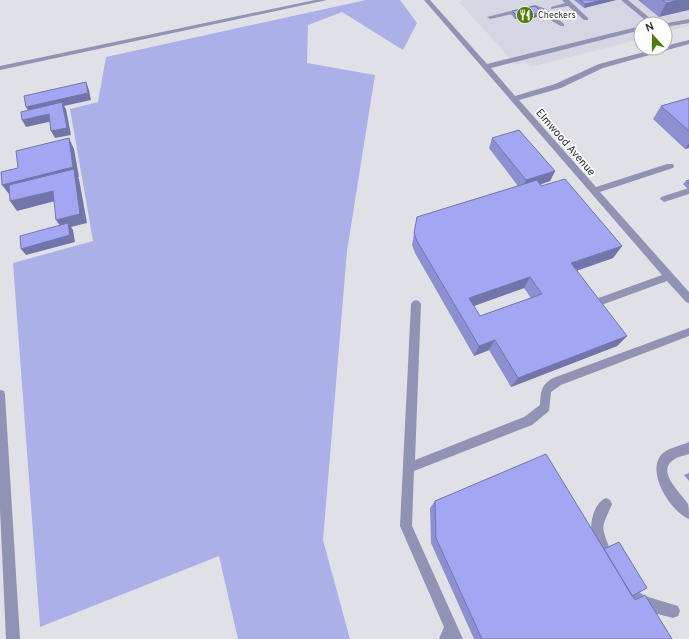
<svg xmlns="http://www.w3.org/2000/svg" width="689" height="639" font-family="Overpass,sans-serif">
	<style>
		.built { fill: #d5d6e3 }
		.green { fill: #acb0e8 }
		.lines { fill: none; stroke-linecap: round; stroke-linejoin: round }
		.minor { fill: #9093b4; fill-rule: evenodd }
		.wall { fill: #8c90d1; fill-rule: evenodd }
		.shaded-wall { fill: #7275aa }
		.building { fill: #a3a7f3; stroke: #7275aa; fill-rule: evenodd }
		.labels { text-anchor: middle; stroke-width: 3.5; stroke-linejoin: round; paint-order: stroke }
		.far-poi-label { font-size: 9px; fill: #343436; stroke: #fff; text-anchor: start }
		.street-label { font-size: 11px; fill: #343436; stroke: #fff }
	</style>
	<rect width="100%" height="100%" fill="#e0e1e6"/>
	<!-- built -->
	<path class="built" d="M462,0H689V26L665,32V24H641V39L530,67L525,62L516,65L460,3Z"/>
	<!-- green -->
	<path class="green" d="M366,0H400L417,23L403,50L342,12L308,25L307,63L375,75L347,251L323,540L350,639H238L219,556L40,627L13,263L93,241L70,109L98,102L106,57Z"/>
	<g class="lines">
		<!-- minor -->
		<path class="minor" d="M315,0H327L0,70V66Z
			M424,0H430L487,64L641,26V30L491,68L515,96L555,84L599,64L659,48H665V46L689,40V44L603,68L561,88L519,100L596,187L667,164H673L674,166L673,168L600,192L689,292V303L686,302L667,281L596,307L593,306L591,303L593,300L662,275Z
			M562,0H569L588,18V20H584L568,6L551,9V7L565,3Z
			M621,0H628L657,24H650Z
			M535,5L546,9L564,24V26C556,27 544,12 535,9L490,19L487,17Z
			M689,19V23L665,27V24H662Z
			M689,188V194L664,202L660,199L661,197Z
			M416,300L419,301L421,304L415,460L524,417L540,405C541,391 541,385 553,378L689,328V336L561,385L551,392L549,411L532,425L414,471L412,526L463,639H439L444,627L400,526L411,304L413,301Z
			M0,390L4,391L5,395L20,639H6L0,509Z
			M689,442V454C683,456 676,457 672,461C657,473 682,494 688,504C689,507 689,515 689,519C671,512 646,473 661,455C667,448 680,446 689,442Z
			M606,498L610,500L612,504C602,528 600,524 610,549L608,553L604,555C585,548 588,505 606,498Z
			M632,587L645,596L678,606L680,611L678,616L673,618C657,613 633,611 625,594L627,589Z"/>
	</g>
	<!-- wall -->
	<path class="wall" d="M574,0H616L584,8Z
		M638,0H689L659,17Z
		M512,11L541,12L540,16L533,18L531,16L515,19L511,14Z
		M689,98V148L685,149L653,119L661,106Z
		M492,138L555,171L550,181L540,185L541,186L622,246L613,258L576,271L627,336L617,346L511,387L489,350L474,356L415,253L412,245L417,217L518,186L489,148ZM524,288L531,298L480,316L474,306Z
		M689,180V190L683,184L686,181Z
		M689,473V481L684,475Z
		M435,501L604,549L619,542L632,596L633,597L645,595L672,639H474L431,543L430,508Z"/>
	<!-- shaded-wall -->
	<path class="shaded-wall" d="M603,0H616L584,8L585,4Z
		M680,0H689V10L659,17L666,3Z
		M532,12L531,16L515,19L516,15Z
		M541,12L540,16L533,18L534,14Z
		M86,82L89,90L91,100L64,106L66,109L71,135L55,138L51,131L63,106L30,114L26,107Z
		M49,114L53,121L26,127L22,120Z
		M69,138L74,149L79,177H78L79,179L87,223L71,227L73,230L75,242L26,255L21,249L63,230L56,220L75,178L9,194L2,185Z
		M689,143V148L685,149Z
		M555,171L550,181L522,190L526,180Z
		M53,191L59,200L17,211L10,201Z
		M622,246L613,258L564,275L571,263Z
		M530,277L524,288L465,309L469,298Z
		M627,336L617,346L511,387L518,378Z
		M495,340L489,350L474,356L479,346Z"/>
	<!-- building -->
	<path class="building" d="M580,0H603L585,4Z
		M662,0H680L666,3Z
		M535,6L541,12L534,14L532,12L516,15L512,11Z
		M86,82L88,93L26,107L24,96Z
		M689,98V131L661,106Z
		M62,102L67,128L51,131L49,114L22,120L21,112Z
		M519,130L555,171L526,180L492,138Z
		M69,138L73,167L2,185L1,172L18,168L16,151Z
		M74,169L80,214L56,220L53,191L10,201L9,185Z
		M565,179L622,246L571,263L627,336L518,378L495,340L479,346L417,241L414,233L417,217L537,180L541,186ZM530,277L542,294L480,316L469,298Z
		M689,180V184L686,181Z
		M68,223L70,235L21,249L20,236Z
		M546,454L635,600L645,595L672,639H482L436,538L435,501Z
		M619,542L647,588L632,596L604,549Z"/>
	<!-- icons -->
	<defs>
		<symbol id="restaurant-disc" viewBox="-11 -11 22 22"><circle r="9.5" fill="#4f7d07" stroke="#fff"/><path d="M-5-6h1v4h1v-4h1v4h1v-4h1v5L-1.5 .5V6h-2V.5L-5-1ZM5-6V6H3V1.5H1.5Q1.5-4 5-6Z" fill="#fff"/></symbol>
	</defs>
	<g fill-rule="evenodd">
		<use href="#restaurant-disc" x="515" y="5" width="20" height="20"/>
	</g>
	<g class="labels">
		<!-- far-poi labels -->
		<g class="far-poi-label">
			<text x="538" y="18">Checkers</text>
		</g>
		<!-- street labels -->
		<g class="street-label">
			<text transform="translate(566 142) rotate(49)" y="4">Elmwood Avenue</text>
		</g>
	</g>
	<!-- north arrow -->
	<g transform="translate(653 36) rotate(339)"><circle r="19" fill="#ffffff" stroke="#aeaeaf"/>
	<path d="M0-3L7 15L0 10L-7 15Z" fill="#4f7d07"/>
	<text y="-6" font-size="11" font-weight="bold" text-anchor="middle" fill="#343436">N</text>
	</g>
</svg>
